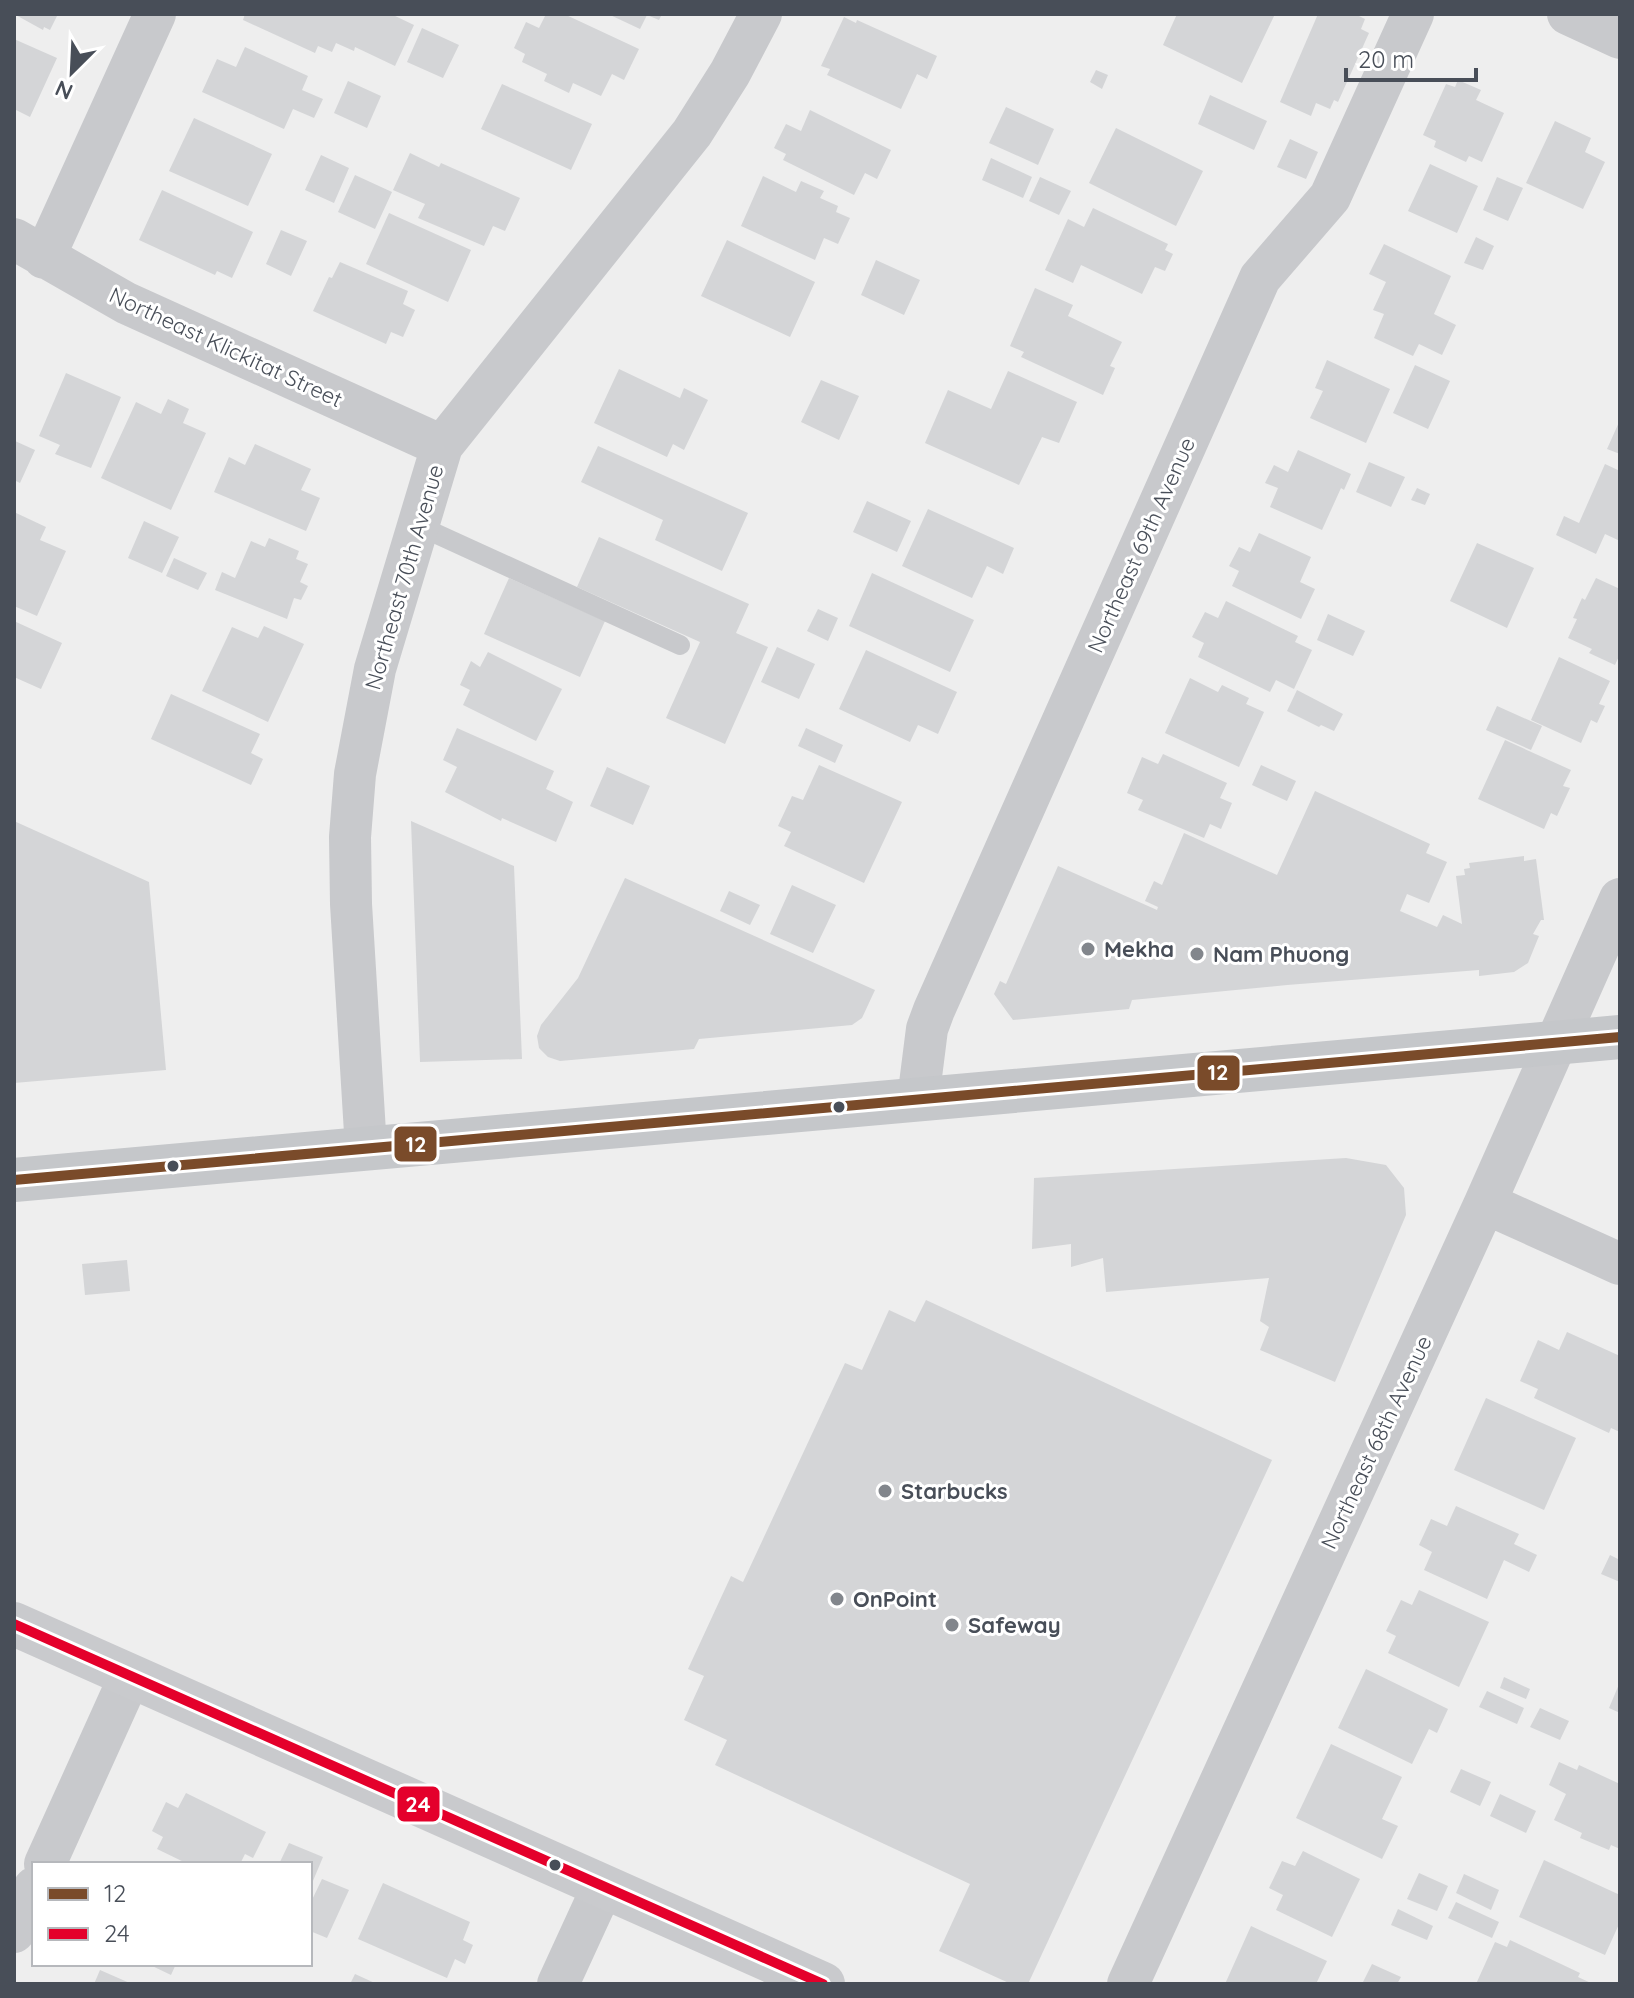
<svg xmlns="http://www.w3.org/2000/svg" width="1634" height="1998" font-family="Quicksand,sans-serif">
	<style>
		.building { fill: #d4d5d7 }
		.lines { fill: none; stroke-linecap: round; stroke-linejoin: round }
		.lane { stroke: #c8c9cc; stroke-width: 20 }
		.street { stroke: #c8c9cc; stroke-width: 42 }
		.secondary { stroke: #c9cacd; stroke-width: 44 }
		.primary { stroke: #c5c7ca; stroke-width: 44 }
		.bus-1-casing { stroke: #fff; stroke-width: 16 }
		.bus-2-casing { stroke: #fff; stroke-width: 16 }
		.bus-1 { stroke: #7a4b2a; stroke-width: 10 }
		.bus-2 { stroke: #e4002b; stroke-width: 10 }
		.poi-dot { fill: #82868c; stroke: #fff; stroke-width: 3 }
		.bus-dot { fill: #484e58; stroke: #fff; stroke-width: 3 }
		.labels { text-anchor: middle; stroke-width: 6; stroke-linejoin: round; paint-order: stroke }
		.street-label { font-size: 22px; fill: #484e58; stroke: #fff }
		.poi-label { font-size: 22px; font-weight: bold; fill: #484e58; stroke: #fff; text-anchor: start }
		.line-badge { stroke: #fff; stroke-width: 3 }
		.badge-label { font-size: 22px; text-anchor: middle; font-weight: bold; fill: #fff }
	</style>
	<rect width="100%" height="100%" fill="#eee"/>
	<!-- building -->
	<path class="building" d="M14,14H58L50,30L44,27L43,30Z
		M245,14H391L414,25L395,66L355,47L354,51L336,43L332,52L318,46L315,53L243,20Z
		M546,14H564L639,49L624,80L612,74L601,96L573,83L569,93L544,81L547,74L522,62L525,54L514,48L526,22L539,28Z
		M608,14H662L659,20L647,15L640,29Z
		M1177,14H1275L1242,83L1163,45Z
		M1318,14H1355L1365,19L1361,29L1369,33L1338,102L1334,100L1330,109L1316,103L1311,116L1280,102Z
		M844,17L856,23L857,20L937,56L927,79L917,74L901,109L827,75L830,69L821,66Z
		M422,28L459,45L443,78L407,62Z
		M14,39L57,58L30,117L14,109Z
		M245,47L308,76L302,90L323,99L314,118L293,109L284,129L202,92L217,59L236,67Z
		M1096,70L1108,75L1102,89L1090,82Z
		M1458,80L1481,90L1476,100L1504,113L1482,162L1469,156L1466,162L1434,147L1436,141L1423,135L1446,84L1455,87Z
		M348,81L381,96L367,128L334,113Z
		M502,84L592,124L571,170L481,129Z
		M1210,95L1267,121L1254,150L1198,124Z
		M1006,107L1054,129L1038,165L989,143Z
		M810,110L891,150L877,179L865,173L854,195L783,160L786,154L774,148L786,124L801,131Z
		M194,118L272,154L248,206L169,171Z
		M1555,121L1591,138L1585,152L1605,162L1583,209L1526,183Z
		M1116,128L1203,171L1176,226L1089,183Z
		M1290,139L1318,152L1306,179L1277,167Z
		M410,153L439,167L441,163L520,198L505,231L493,226L484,246L418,218L425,204L393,190Z
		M321,155L349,168L334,203L305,190Z
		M991,158L1032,177L1023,198L982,180Z
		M1430,164L1478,186L1457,233L1408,211Z
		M355,175L392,192L375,229L338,212Z
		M763,176L796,192L801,181L824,191L820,198L838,206L836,212L850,218L838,244L824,238L815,260L741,226Z
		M1040,177L1071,191L1059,215L1029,201Z
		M1497,177L1523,188L1508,221L1483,210Z
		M162,190L253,232L232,278L217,271L215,275L139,240Z
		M1093,208L1168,244L1165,250L1173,254L1165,271L1155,267L1142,294L1081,265L1073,283L1045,270L1068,219L1084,227Z
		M389,213L471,250L448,302L366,264Z
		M281,230L307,241L291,276L266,264Z
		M1476,237L1494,246L1483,270L1464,263Z
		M727,240L815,282L790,337L701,296Z
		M1384,244L1451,276L1434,314L1456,325L1442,355L1419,344L1413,356L1374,338L1384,314L1373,310L1386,282L1369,274Z
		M876,260L920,280L904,315L861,295Z
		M340,262L408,291L403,304L415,310L403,337L391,332L386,344L313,311L329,277L332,278Z
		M1035,288L1073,305L1068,316L1122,342L1110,366L1115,368L1103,395L1021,357L1024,352L1010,346Z
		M1327,360L1390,389L1366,443L1310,418L1323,391L1315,388Z
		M1415,365L1450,381L1428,429L1393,413Z
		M619,369L680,398L684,388L708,400L684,450L673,444L667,457L594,423Z
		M1008,371L1077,402L1059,443L1042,437L1019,485L925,443L948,390L991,409Z
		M66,373L121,397L91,468L55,454L60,445L39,436Z
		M821,380L859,396L839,440L801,422Z
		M168,399L189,409L183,423L206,433L171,510L101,478L136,402L161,414Z
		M1620,420V454L1607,449Z
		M15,441L35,450L20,483L14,480Z
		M255,444L311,469L301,490L320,498L306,531L214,492L229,457L245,465Z
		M598,446L748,513L722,571L655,540L663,520L581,482Z
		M1298,450L1351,474L1344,490L1341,488L1322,530L1270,507L1278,488L1265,483L1274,465L1288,472Z
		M1369,462L1405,477L1391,507L1356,492Z
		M1605,464L1620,471V541L1605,534L1596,554L1556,535L1564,516L1579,523Z
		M1417,488L1430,494L1425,505L1411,500Z
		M867,501L911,521L897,552L853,532Z
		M928,509L1014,548L1003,574L987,566L972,598L902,566Z
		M14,512L46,527L40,540L66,551L37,616L14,606Z
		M144,521L179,537L162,573L128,558Z
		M1259,533L1311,557L1300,582L1315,589L1301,619L1232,586L1239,571L1229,566L1239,547L1250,552Z
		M599,537L749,604L736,633L768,647L725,744L666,718L700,642L577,587Z
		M269,538L299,551L296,559L308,564L300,582L308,586L301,600L294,598L287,619L215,590L222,572L235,578L251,541L265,547Z
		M1477,543L1534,568L1507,628L1450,601Z
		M174,558L207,573L198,590L166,576Z
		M872,573L974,620L950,672L849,626Z
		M509,578L605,621L580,677L484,634Z
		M1596,578L1620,589V654L1615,665L1589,653L1592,649L1568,638L1577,619L1573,618L1582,598L1585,600Z
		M1226,601L1298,636L1295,642L1312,650L1294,689L1276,680L1270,692L1198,657L1204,643L1192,637L1205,612L1218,618Z
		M818,609L838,618L828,641L807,631Z
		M1328,614L1365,631L1353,656L1317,640Z
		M14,621L62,643L41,689L14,677Z
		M264,626L304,644L268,722L202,691L232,627L258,638Z
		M777,647L815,664L799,699L761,682Z
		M866,650L957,692L938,734L918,725L910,742L839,709Z
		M488,652L562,689L536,741L463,705L470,690L460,685L471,661L480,667Z
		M1559,657L1610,681L1599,704L1605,706L1597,723L1591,720L1581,743L1531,720Z
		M1190,678L1218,692L1222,685L1249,698L1246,704L1264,712L1239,767L1165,733Z
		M1297,690L1343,714L1334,731L1321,725L1319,727L1287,711Z
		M171,694L260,734L251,753L263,759L251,785L151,739Z
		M1497,706L1542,726L1531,750L1486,730Z
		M457,728L554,771L546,789L573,802L556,842L502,818L501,821L445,792L457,767L443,760Z
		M806,728L843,745L835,763L798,746Z
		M1505,740L1571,770L1563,786L1570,788L1557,816L1551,813L1544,829L1478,799Z
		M1163,754L1227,783L1220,798L1232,803L1221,829L1210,824L1204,838L1138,810L1143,800L1127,793L1142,757L1158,764Z
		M819,765L902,802L864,883L784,846L791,832L778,826L792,796L803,800Z
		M1261,765L1296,781L1287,801L1252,785Z
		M607,767L650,786L633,825L590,806Z
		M1315,791L1430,844L1426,853L1447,862L1429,903L1407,894L1400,911L1437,927L1443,915L1462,924L1456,876L1465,875L1464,869L1470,868L1469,863L1524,856V861L1536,859L1544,920H1541L1533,934L1539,936L1528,963L1514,972L1479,976V970L1287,985L1132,1000L1129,1009L1013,1020L994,994L1000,981L1006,984L1058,866L1157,910L1158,907L1145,901L1154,881L1162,885L1184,833L1277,875Z
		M14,821L149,882L166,1070L14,1083Z
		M411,821L514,866L522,1059L420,1062Z
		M625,878L875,990L862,1018L852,1025L699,1039L694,1049L560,1061L548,1057L539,1048L537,1036L541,1025L578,978Z
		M792,885L836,905L813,953L770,934Z
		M729,891L760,905L750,925L720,911Z
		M1346,1158L1386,1165L1404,1188L1406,1215L1335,1382L1260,1350L1269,1327L1260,1321L1269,1278L1106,1292L1103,1258L1071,1267V1244L1032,1249L1034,1178Z
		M127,1260L130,1291L85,1295L82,1264Z
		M926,1300L1272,1460L1028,1984H1011L939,1951L970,1884L715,1765L727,1740L684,1720L704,1676L688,1669L731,1576L743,1582L845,1363L862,1370L889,1310L915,1322Z
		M1567,1332L1620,1356V1432L1611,1428L1609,1433L1534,1398L1538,1389L1520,1381L1538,1340L1559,1350Z
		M1486,1398L1576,1438L1544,1510L1454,1470Z
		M1456,1506L1519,1534L1514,1544L1537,1555L1529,1572L1504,1560L1487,1599L1424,1570L1432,1552L1419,1545L1431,1519L1447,1526Z
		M1610,1555L1620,1560V1582L1601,1574Z
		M1419,1590L1489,1622L1459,1687L1388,1653L1396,1636L1386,1631L1401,1600L1412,1605Z
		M1366,1669L1448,1709L1437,1733L1429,1729L1412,1764L1338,1728Z
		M1504,1677L1530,1689L1526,1699L1500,1688Z
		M1620,1682V1713L1609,1708Z
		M1487,1691L1524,1708L1517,1724L1479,1707Z
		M1540,1708L1569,1721L1560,1740L1530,1727Z
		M1331,1744L1402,1777L1382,1819L1398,1826L1382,1859L1296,1818Z
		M1559,1762L1577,1770L1579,1765L1620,1784V1849L1611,1845L1609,1850L1580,1838L1582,1833L1554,1820L1566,1794L1549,1785Z
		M1461,1769L1491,1782L1480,1806L1450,1792Z
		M186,1793L266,1832L253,1858L245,1854L240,1864H188L157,1849L163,1837L152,1831L166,1802L178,1808Z
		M1500,1794L1536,1811L1526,1833L1490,1816Z
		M289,1843L323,1857L310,1888V1864H279Z
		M1303,1851L1360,1879L1332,1937L1276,1910L1283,1895L1269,1888L1282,1861L1295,1866Z
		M1544,1860L1620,1895V1922L1605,1955L1519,1917Z
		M1419,1873L1448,1886L1437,1911L1407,1899Z
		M1464,1874L1499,1890L1491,1910L1456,1893Z
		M322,1879L349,1890L327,1938L310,1931V1904Z
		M383,1883L470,1922L463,1940L473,1945L465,1964L455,1959L447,1978L358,1939Z
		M1456,1902L1499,1922L1492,1938L1448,1918Z
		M1398,1909L1433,1926L1427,1940L1391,1925Z
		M1251,1926L1327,1961L1316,1984H1225Z
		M1510,1940L1580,1973L1578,1977L1593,1984H1476L1495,1942L1507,1947Z
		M148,1964H176L171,1975Z
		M1372,1964L1401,1977L1397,1984L1363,1982Z
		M100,1970L132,1984H94Z
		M355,1974L377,1984H350Z"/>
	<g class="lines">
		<!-- lane -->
		<path class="lane" d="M417,525L680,645"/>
		<!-- street -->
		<path class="street" d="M1568,14L1620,38
			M14,239L126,303L442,446
			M44,258L155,14
			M918,1100L927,1029L934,1010L1260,278L1330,197L1413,14
			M366,1149L351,904L350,837L355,774L375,669L442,446L692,133L730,73L761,14
			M1485,1203L1620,1264
			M45,1864L130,1676
			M14,1932L34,1888
			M558,1984L603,1886
			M1128,1984L1485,1203L1620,899"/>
		<!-- secondary -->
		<path class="secondary" d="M14,1624L823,1984"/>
		<!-- primary -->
		<path class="primary" d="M14,1180L1620,1037"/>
		<defs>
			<path id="bus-1" d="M14,1180L1620,1037"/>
			<path id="bus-2" d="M14,1624L823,1984"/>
		</defs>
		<!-- bus-1 casing -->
		<use href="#bus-1" class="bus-1-casing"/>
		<!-- bus-2 casing -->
		<use href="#bus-2" class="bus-2-casing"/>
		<!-- bus-1 -->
		<use href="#bus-1" class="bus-1"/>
		<!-- bus-2 -->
		<use href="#bus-2" class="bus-2"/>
	</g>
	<!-- markers -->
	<g class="poi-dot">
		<circle cx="1088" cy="949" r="8"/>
		<circle cx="1197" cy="954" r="8"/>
		<circle cx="885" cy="1491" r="8"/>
		<circle cx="837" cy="1599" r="8"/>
		<circle cx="952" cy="1625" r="8"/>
	</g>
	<g class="bus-dot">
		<circle cx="839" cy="1107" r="7"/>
		<circle cx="173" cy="1166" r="7"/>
		<circle cx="555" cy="1865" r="7"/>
	</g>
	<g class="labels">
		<!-- street labels -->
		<g class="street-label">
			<text transform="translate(226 347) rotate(25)" y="8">Northeast Klickitat Street</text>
			<text transform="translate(1141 545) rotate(-66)" y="8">Northeast 69th Avenue</text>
			<text transform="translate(404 577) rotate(-74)" y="8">Northeast 70th Avenue</text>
			<text transform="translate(1376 1442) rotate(-65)" y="8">Northeast 68th Avenue</text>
		</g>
		<!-- poi labels -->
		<g class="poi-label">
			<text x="1104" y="957">Mekha</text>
			<text x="1213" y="962">Nam Phuong</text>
			<text x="901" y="1499">Starbucks</text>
			<text x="853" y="1607">OnPoint</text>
			<text x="968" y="1633">Safeway</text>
		</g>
	</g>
	<g class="line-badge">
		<rect x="1196" y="1054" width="45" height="38" rx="8" fill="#7a4b2a"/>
		<rect x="393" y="1125" width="45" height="38" rx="8" fill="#7a4b2a"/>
		<rect x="396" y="1785" width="45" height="38" rx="8" fill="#e4002b"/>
	</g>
	<g class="badge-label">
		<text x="1218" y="1080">12</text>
		<text x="416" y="1152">12</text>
		<text x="418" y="1812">24</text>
	</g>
	<!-- border -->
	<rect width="1634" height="1998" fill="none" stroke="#484e58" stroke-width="32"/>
	<!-- legend -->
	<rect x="32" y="1862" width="280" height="104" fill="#ffffff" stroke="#b6b8bc" stroke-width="2"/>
	<rect x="48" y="1888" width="40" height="12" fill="#7a4b2a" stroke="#b6b8bc" stroke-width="2"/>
	<text x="104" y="1902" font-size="24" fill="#484e58">12</text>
	<rect x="48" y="1928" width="40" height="12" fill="#e4002b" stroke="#b6b8bc" stroke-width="2"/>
	<text x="104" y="1942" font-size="24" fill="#484e58">24</text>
	<!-- north arrow -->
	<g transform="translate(72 72) rotate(204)" stroke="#ffffff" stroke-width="6" paint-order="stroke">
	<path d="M0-6L14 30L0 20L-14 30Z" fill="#484e58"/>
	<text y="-12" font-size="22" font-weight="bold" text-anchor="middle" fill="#484e58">N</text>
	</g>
	<!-- scale -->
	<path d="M1346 68v12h130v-12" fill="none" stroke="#484e58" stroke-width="4"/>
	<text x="1358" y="68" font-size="24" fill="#484e58" stroke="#ffffff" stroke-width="6" paint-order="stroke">20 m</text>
</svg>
